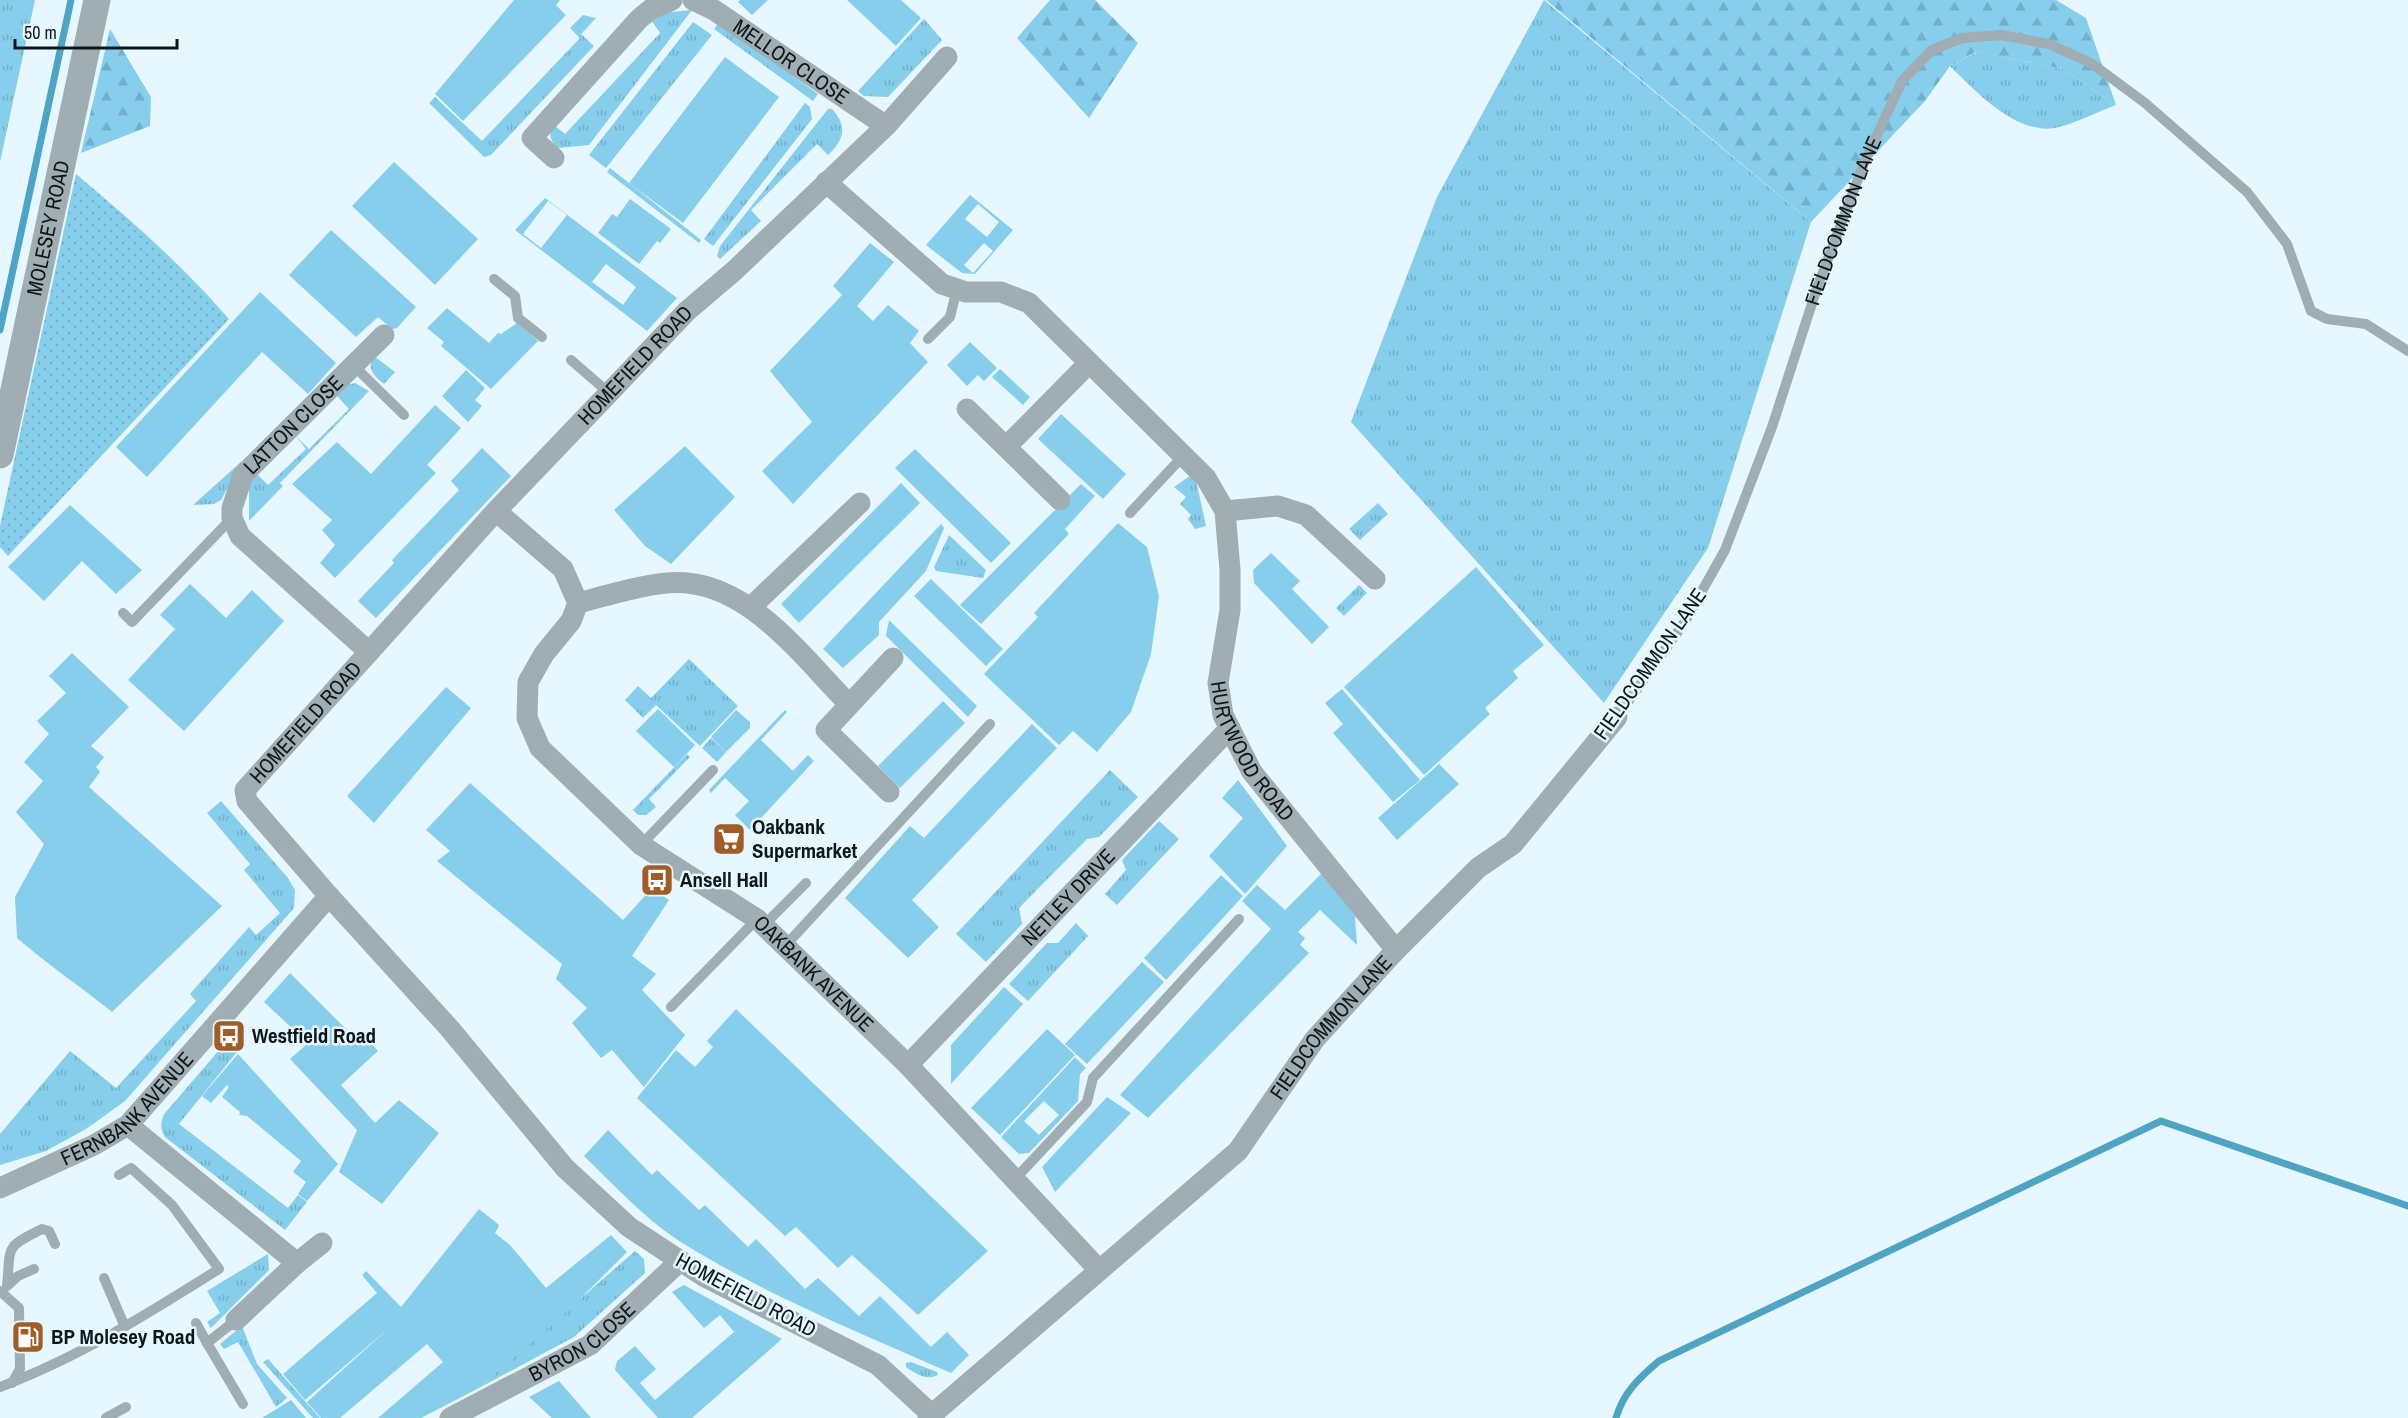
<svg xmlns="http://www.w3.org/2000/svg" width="2408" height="1418" font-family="'Archivo Narrow',sans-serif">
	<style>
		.grass { fill: url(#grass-tufts) }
		.forest { fill: url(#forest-firs) }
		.park { fill: url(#park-dots) }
		.garden { fill: #86ceeb; fill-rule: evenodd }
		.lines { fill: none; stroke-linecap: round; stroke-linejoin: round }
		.stream { stroke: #4fa4c3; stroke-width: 7 }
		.service { stroke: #a0adb2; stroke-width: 10 }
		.minor { stroke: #a0adb2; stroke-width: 21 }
		.tertiary { stroke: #a0adb2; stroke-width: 27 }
		.labels { text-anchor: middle; stroke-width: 5; stroke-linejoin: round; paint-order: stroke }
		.street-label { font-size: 21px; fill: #0c171b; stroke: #e6f7ff }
		.poi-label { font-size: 21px; font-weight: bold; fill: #0c171b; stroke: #e6f7ff; text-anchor: start }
	</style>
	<defs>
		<pattern id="grass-tufts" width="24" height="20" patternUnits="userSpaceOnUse" patternTransform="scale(1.5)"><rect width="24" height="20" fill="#86ceeb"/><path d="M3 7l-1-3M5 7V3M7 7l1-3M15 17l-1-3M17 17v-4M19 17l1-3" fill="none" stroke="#72b0c9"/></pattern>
		<pattern id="forest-firs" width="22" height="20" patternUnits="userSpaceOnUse" patternTransform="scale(1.5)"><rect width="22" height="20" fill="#86ceeb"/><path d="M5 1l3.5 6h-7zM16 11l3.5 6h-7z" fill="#72b0c9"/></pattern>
		<pattern id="park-dots" width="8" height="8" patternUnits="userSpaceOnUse" patternTransform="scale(1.5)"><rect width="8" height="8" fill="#86ceeb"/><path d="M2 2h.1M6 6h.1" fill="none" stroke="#72b0c9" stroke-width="1.8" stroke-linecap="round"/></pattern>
	</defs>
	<rect width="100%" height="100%" fill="#e6f7ff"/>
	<!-- grass -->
	<path class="grass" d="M0,0H35L0,162Z
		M1544,0L1811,222L1708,548L1604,703L1351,422L1437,197Z
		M692,10L589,145L558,148C550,141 548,133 553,124L565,134L660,33L651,20L670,12Z
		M583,15L596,18L581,34L594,46L491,155L484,157L429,103L435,97L482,141L580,38L570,28Z
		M924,19L942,40L888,97L864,96L858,91Z
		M693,22L712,35L606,168L589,155Z
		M719,22L818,94L813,101L714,29Z
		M1977,52L2063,69L2116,105C2097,112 2078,122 2059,127C2019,138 1975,91 1950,66Z
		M805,103L810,107L812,119L713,246L704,239Z
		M828,109H832C848,126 844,140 828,155L817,144L751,210L761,221L720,259L717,256L720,246Z
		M610,168L701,240L699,243L607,172Z
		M374,356L395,372L384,384C374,376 366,369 374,356Z
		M355,383L369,391L280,483L283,486L249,521V485L256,473L268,485L306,449L296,436L309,449L349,409L337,396L347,385Z
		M242,461L221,500L214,504L193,505Z
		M1190,476L1196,480L1206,526L1195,529L1188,519L1191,515L1180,504L1186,497L1174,487Z
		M1378,503L1388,514L1360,540L1349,529Z
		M949,535L986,570L983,578L936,571L934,567Z
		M1359,585L1367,593L1344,616L1336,608Z
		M689,659L738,706L700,746L656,705L643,718L625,700L638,686L651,698Z
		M711,738L726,752L717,762L702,748Z
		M687,754L690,757L649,799L656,807L646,815H638L633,810Z
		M1110,770L1138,797L1099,837L1087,839L1019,908L1022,924L986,962L956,934Z
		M221,801L288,878L295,890L294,908L125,1101L86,1129L46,1151L0,1165V1134L70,1051L116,1088L196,1001L190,994L249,927L256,935L280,913L244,870L250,864L207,813Z
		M1159,821L1179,839L1117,905L1105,894L1126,870L1122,860Z
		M1076,923L1088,936L1028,1001L1009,984L1047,943H1058Z
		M227,1041L237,1052L179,1124L288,1208L298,1195L307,1202L285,1230L165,1137C160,1129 160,1121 165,1113Z
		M635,1251L644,1259L645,1273L574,1337L477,1389Z
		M268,1254L269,1270L211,1328L207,1322L220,1313L207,1291Z
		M242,1326L257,1364L287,1398L276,1407L238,1342L224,1349L220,1344Z
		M268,1359L320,1418H313L263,1362Z
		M911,1362L937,1372L938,1375C926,1381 916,1374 906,1367V1363Z"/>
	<!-- forest -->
	<path class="forest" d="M1050,0H1095L1138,43L1089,118L1017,38Z
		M1546,0H2056L2086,18L2116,105L2063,69L1976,52L1950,66L1925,101L1811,222Z
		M110,29L151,97L150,126L81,153Z"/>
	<!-- park -->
	<path class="park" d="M76,174C130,219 183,266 229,319L8,556L0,547V526Z"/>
	<!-- garden -->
	<path class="garden" d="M514,0H560L556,5L566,15L463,121L435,94Z
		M740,0H768L752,15L738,2Z
		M847,0H901L921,18L896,46Z
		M725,57L779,97L683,223L629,183Z
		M394,162L478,239L435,285L352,206Z
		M970,195L1013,230L975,274L962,273L926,245ZM978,204L999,222L987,237L965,219ZM984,243L993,251L973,273L964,265Z
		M545,198L677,298L647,331L515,230ZM548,201L567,215L541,248L523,234ZM606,264L636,287L623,305L592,282Z
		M630,199L671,229L660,243L657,241L639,264L598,233L612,214L617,217Z
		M331,230L416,307L397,328L392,329L378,317L356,337L289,275Z
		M870,243L894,262L857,306L873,321L888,305L919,331L910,343L928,362L793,504L762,471L812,422L770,371L842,295L833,286Z
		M260,292L336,363L308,394L262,352L147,477L116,447Z
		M447,308L489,343L498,333L501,334L517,323L538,341L491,389L441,346L444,342L427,328Z
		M970,342L997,368L984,381L978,375L967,386L947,365Z
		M1000,369L1030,397L1023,405L992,377Z
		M466,370L485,388L475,400L482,406L468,422L442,396Z
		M435,405L461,428L427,465L436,473L335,578L320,563L335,545L322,530L332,520L292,484L337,442L371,474Z
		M1061,414L1126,474L1103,499L1038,439Z
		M685,446L735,497L671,564L645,546L614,510Z
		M482,448L511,476L376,618L358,601L394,563L392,560L459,490L451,481Z
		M915,449L1011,543L991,563L895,468Z
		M901,483L920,503L799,623L781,604Z
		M1081,484L1095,496L1065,529L1069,534L981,624L960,605Z
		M70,505L142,570L116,594L82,561L44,601L8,567Z
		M1118,523L1147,547L1159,596L1151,654L1131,712L1097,752L1073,731L1059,745L984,674L1038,617L1034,613Z
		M941,524L944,528L926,571L879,622V635L843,668L823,649Z
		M1271,553L1300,581L1292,589L1329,627L1312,644L1254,583L1253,570Z
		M1476,567L1544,645L1513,671L1518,678L1485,708L1490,714L1424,775L1344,687Z
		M931,579L1003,649L986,666L914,596Z
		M190,584L226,618L252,590L284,621L184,731L128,680L175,629L160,615Z
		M889,620L977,706L968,717L886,636Z
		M72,653L129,707L91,746L104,757L96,767L100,772L89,787L222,906L112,1012C80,986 48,965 17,938L15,897L44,844L16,812L43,781L24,762L49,734L37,721L66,693L49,676Z
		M446,687L471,708L374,823L347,796Z
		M1342,689L1420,780L1393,802L1333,733L1343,724L1325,703Z
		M943,701L965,723L900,788L878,766Z
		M658,709L695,745L674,767L636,731Z
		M736,710L750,722V728L726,752L711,737Z
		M785,710L787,712L761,740L793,771L808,755L814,761L750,830L735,815L749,801L725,778L711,793L709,790Z
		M1032,724L1057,748L912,900L939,927L908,958L845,898L910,826L924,838Z
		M1439,764L1459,784L1397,840L1378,818Z
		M1238,780L1287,846L1245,894L1209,856L1243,818L1222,798Z
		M470,783L623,920L652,888L669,900L632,956L656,974L642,990L685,1035L644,1087L612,1050L601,1058L572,1023L587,1008L556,979L562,964L437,861L450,851L426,830Z
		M1322,873L1355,916L1357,945L1320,910L1298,932L1305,938L1300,945L1309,953L1148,1118L1120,1095L1271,929L1242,901L1257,885L1285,910Z
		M1221,875L1243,896L1166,980L1144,958Z
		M1142,962L1164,982L1087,1064L1065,1044Z
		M290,973L360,1043L366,1038L378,1051L341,1085L375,1123L399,1100L439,1133L382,1204L339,1172L357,1130L290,1059L308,1043L264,1002Z
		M1004,987L1023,1004L951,1084V1045Z
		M736,1009L988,1251L918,1315L852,1255L838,1268L796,1227L785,1236L637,1098L676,1050L695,1067L713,1047L707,1041Z
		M1047,1029L1075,1055L1000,1135L971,1108Z
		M238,1054L338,1164L307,1201L298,1194L306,1182L293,1172L301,1161L247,1116L239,1115L240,1112L222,1097L229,1087L227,1085L211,1103L202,1096Z
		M1075,1057L1086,1068L1080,1074L1078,1101L1029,1153L1019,1154L1001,1137ZM1044,1101L1059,1115L1039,1135L1024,1121Z
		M1107,1097L1131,1113L1055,1192L1042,1167Z
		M608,1130L652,1175L657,1170L699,1210L705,1205L748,1247L756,1239L805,1289L818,1278L859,1316L880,1296L931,1347L947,1332L969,1355L951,1373C861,1333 768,1296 684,1244C647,1221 615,1186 584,1156Z
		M479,1209L498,1224L499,1226L495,1233L510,1245L546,1288L611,1235L627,1252L570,1309L477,1389L421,1418H378L443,1362L427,1344L340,1418H321L307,1402L389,1328L305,1400L283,1374L377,1293L362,1275L366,1271L401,1307Z
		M684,1285L782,1339L692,1418H658L615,1370L617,1361L635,1346L656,1369L640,1383L655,1400L734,1332L720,1315L704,1328L672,1292Z
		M559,1381L591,1418H552L529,1397Z
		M291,1400L306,1418H262Z"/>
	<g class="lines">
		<!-- stream -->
		<path class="stream" d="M0,330L71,0
			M1616,1418C1623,1393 1639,1378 1659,1361L2161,1121L2408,1206"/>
		<!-- service -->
		<g class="service">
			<path d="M494,279L515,296L518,318L542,337"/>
			<path d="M928,339L950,317L957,289"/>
			<path d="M571,360L609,393"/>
			<path d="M353,365L404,415"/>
			<path d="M1130,513L1184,455"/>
			<path d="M123,613L132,622L232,518"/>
			<path id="s1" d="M1617,717L1684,623L1725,550L1772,427L1817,288L1864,163L1902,81L1932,50L1962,38L2001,35L2049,44L2091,63L2145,103L2247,192L2287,244L2311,311L2327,319L2366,324L2408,351"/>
			<path d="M641,845L713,770"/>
			<path d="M764,925L806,883"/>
			<path d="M785,946L990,724"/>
			<path d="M671,1007L757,919"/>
			<path d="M1015,1179L1087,1102L1093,1078L1239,919"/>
			<path d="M34,1269L18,1276L7,1286C11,1245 4,1248 42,1229L49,1231L55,1244"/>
			<path d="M104,1278L125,1327"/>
			<path d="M0,1291L19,1308L20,1369L12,1383"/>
			<path d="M236,1320L207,1343L243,1404"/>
			<path d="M196,1323L207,1343"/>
			<path d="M0,1387C78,1358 149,1313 219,1269L172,1205L131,1168L119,1175"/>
			<path d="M106,1418L126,1407"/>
		</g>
		<!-- minor -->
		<g class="minor">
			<path id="s2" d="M693,0L714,10L886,126"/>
			<path d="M554,158L532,138L639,19L651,9L672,0"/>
			<path id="s3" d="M826,182L942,284L966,292H1001L1029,303L1206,478L1225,511L1230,570V610L1218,683L1223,715L1252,772L1396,950"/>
			<path d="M967,409L1060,500"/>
			<path d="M1006,447L1089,363"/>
			<path id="s4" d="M496,511L563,569L578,603L571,621L544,654L528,682L527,718L540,748L641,845L757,919L908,1065L1099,1270"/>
			<path d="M1225,511L1278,506L1306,515L1375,579"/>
			<path d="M578,603C609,595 656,580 687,583C754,589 805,660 849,704"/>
			<path d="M751,607L860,503"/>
			<path id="s5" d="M369,652L240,536L232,518V508L243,475L384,335"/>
			<path d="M889,792L826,730L893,658"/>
			<path id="s6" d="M908,1065L1230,728"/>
			<path d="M128,1125L297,1263L322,1243"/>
			<path id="s7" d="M0,1188L94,1145L128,1125L329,896"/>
			<path d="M236,1320L297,1263"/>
			<path id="s8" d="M931,1414L878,1365L705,1277L629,1227L565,1168L450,1029L329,896L247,801L245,790L496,511L609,393L687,311L734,271L886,126L947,57"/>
			<path id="s9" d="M450,1418L590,1345L680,1261"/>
			<path id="s10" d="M928,1418L1238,1151L1315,1039L1396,950L1478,868L1513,844L1617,717"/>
		</g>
		<!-- tertiary -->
		<path class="tertiary" id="s11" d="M0,455L97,0"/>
	</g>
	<!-- icons -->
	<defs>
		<symbol id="supermarket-square" viewBox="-11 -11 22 22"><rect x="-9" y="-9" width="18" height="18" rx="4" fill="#9e5d29" stroke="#e6f7ff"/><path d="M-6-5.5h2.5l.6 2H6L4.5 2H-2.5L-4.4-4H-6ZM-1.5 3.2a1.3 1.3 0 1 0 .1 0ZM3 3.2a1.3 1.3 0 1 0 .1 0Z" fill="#fff"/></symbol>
		<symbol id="bus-square" viewBox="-11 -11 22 22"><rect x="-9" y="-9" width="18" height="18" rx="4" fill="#9e5d29" stroke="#e6f7ff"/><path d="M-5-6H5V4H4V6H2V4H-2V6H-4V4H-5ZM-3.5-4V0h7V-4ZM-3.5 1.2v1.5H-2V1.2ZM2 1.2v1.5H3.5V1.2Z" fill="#fff"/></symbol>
		<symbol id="fuel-square" viewBox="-11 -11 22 22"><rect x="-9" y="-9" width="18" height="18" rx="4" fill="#9e5d29" stroke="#e6f7ff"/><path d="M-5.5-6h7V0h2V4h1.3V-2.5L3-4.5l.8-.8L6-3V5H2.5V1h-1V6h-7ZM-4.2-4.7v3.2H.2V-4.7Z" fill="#fff"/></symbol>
	</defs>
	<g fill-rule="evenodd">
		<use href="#supermarket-square" x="710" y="820" width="38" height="38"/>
		<use href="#bus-square" x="638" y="861" width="38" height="38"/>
		<use href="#bus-square" x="210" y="1017" width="38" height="38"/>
		<use href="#fuel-square" x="9" y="1318" width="38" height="38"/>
	</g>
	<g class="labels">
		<!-- street labels -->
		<g class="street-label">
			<text dy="7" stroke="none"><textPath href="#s2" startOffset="116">MELLOR CLOSE</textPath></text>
			<text dy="7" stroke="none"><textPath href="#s1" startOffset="549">FIELDCOMMON LANE</textPath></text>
			<text dy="7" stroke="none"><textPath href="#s11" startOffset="232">MOLESEY ROAD</textPath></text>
			<text dy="7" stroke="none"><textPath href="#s8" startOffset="1518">HOMEFIELD ROAD</textPath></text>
			<text dy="7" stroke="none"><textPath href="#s5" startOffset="309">LATTON CLOSE</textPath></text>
			<text transform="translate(1650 664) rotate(-55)" y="7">FIELDCOMMON LANE</text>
			<text dy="7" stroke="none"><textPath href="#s8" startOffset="1032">HOMEFIELD ROAD</textPath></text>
			<text dy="7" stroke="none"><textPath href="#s3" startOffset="782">HURTWOOD ROAD</textPath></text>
			<text dy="7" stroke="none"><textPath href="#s6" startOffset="232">NETLEY DRIVE</textPath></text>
			<text dy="7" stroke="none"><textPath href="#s4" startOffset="645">OAKBANK AVENUE</textPath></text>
			<text dy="7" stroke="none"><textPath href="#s10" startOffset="564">FIELDCOMMON LANE</textPath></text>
			<text dy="7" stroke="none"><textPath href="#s7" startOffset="152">FERNBANK AVENUE</textPath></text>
			<text transform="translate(746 1295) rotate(28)" y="7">HOMEFIELD ROAD</text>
			<text dy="7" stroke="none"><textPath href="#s9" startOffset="153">BYRON CLOSE</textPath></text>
		</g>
		<!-- poi labels -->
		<g class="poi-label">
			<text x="752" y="834">Oakbank<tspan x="752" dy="24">Supermarket</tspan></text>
			<text x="680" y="887">Ansell Hall</text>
			<text x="252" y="1043">Westfield Road</text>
			<text x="51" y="1344">BP Molesey Road</text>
		</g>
	</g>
	<!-- scale -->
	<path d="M15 39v9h162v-9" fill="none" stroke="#0c171b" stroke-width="3"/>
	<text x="24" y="39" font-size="18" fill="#0c171b" stroke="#e6f7ff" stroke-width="4.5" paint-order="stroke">50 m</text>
</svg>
